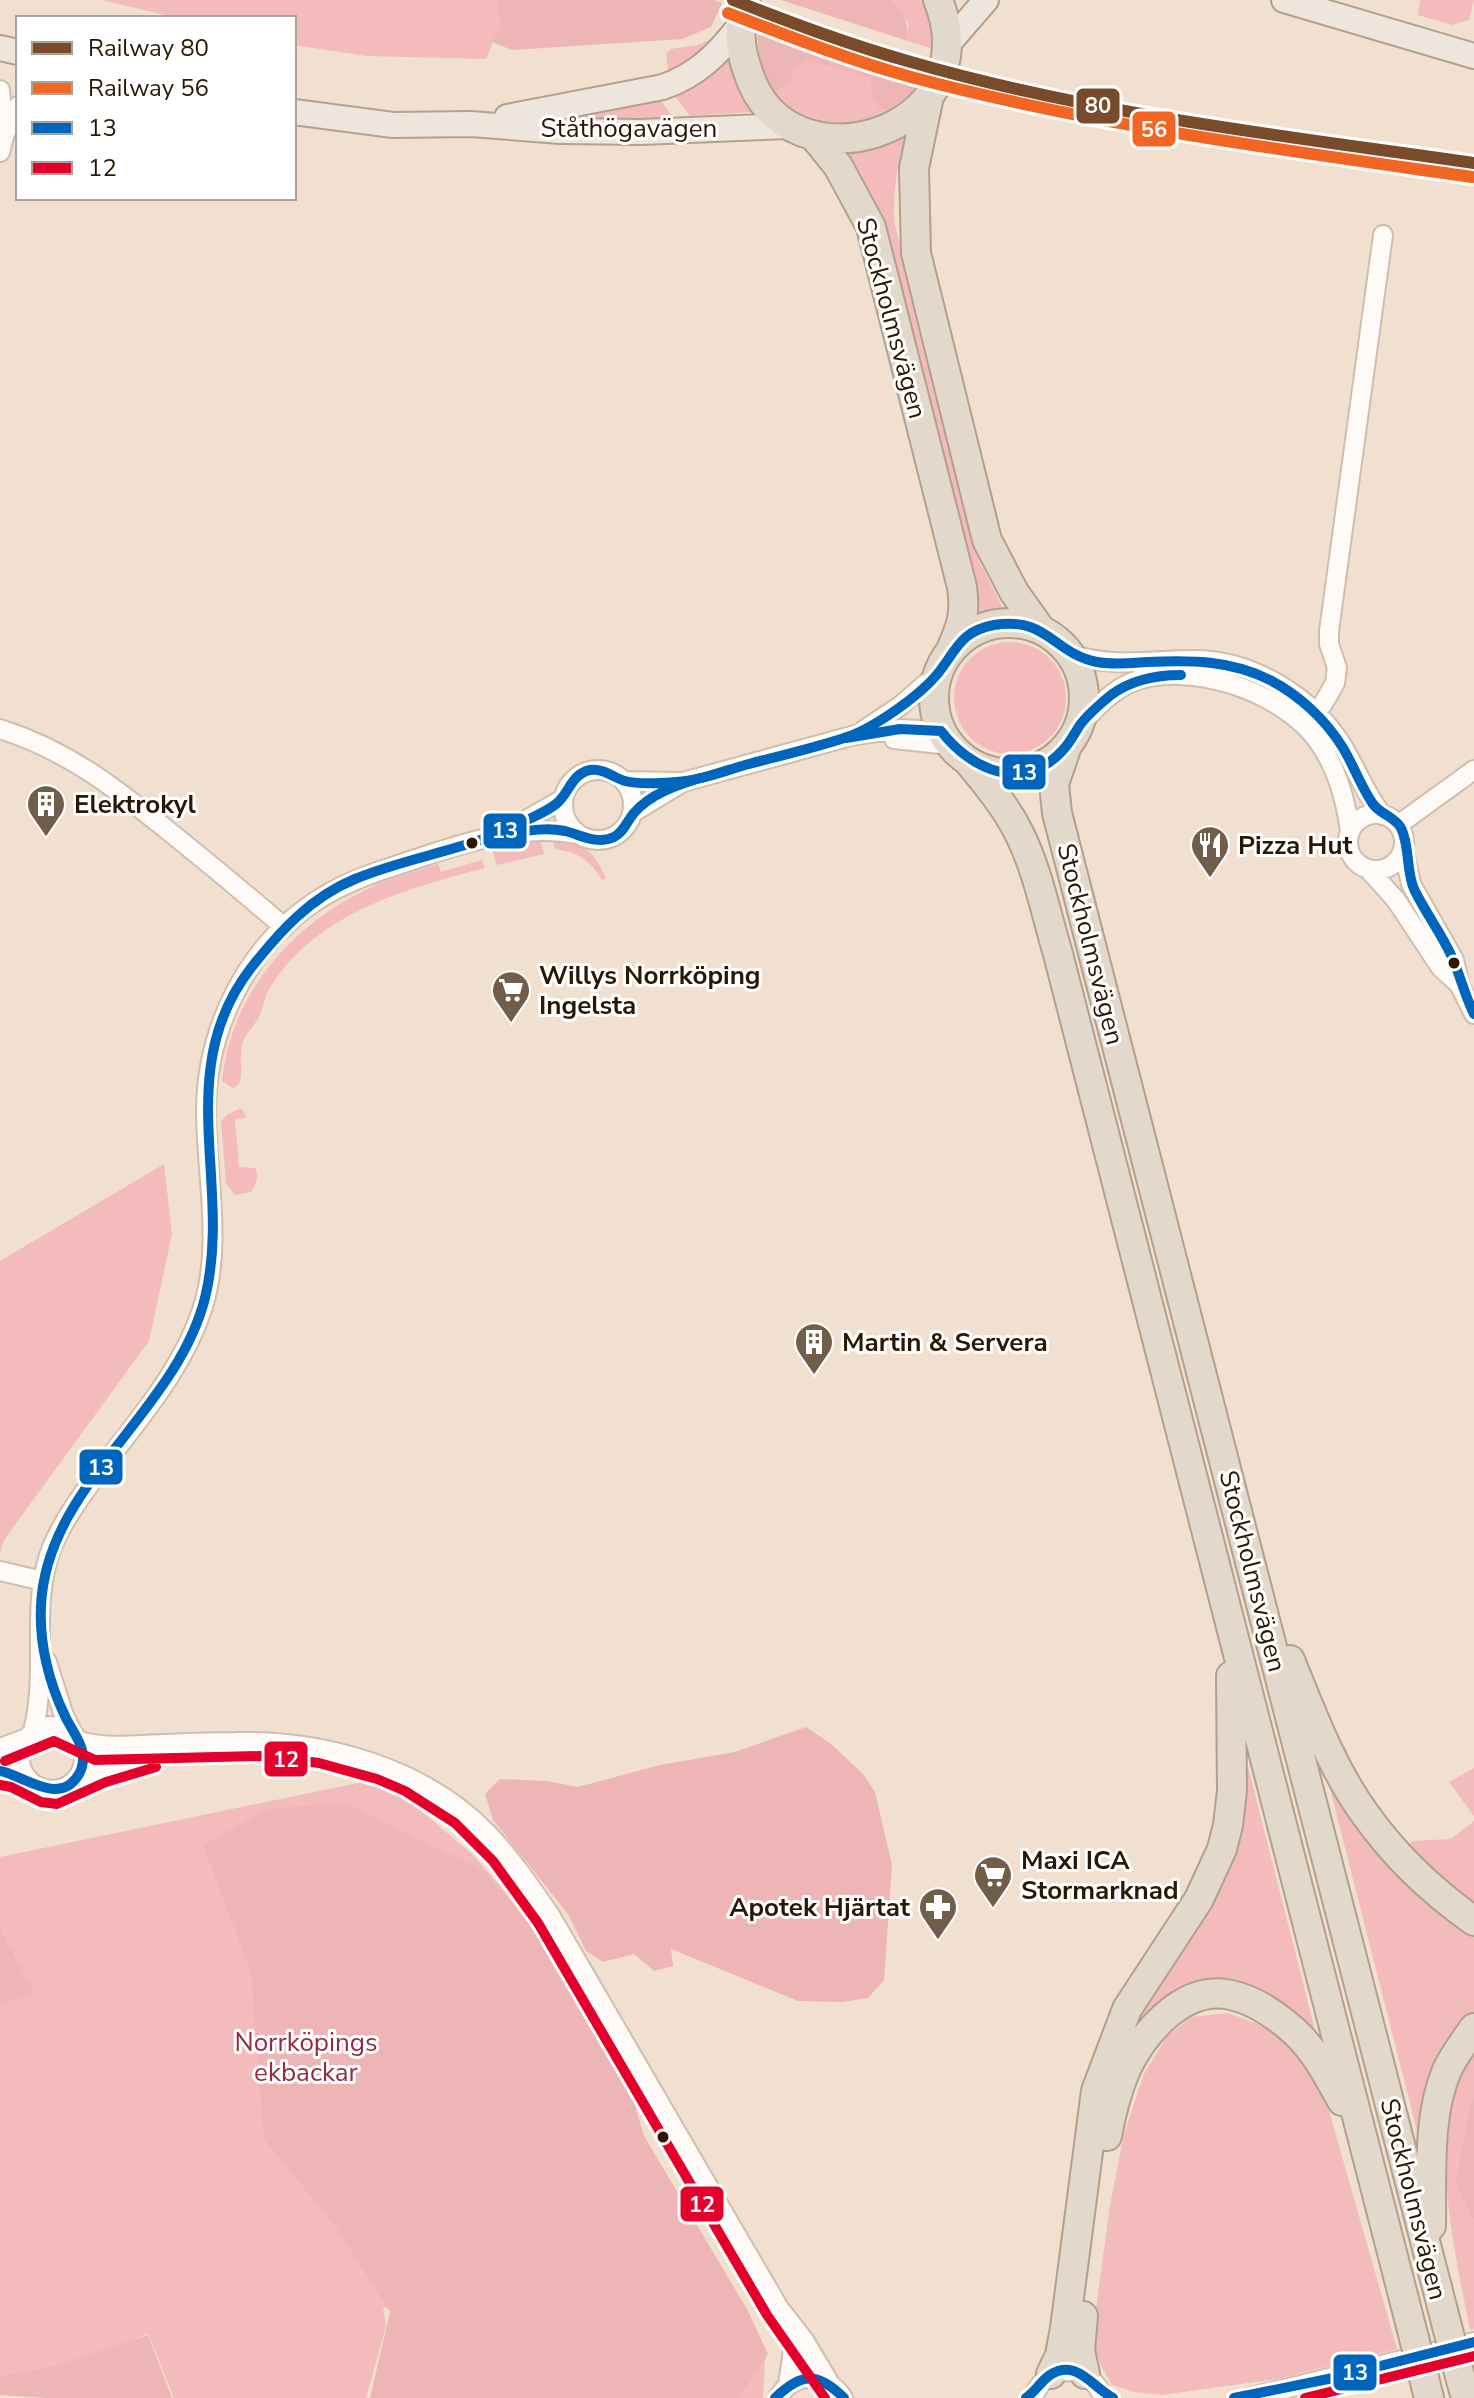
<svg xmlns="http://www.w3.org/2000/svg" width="1474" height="2398" font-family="'Nunito Sans',sans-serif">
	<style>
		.green { fill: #f3bbbb }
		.forest { fill: #edb5b5 }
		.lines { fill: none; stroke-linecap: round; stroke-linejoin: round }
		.minor-casing { stroke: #cfbead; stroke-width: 22 }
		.major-casing { stroke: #b2a08d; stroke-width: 28 }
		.highway-casing { stroke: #b2a08d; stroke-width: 32 }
		.minor { stroke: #fdfaf8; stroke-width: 18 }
		.major { stroke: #eee6dd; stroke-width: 24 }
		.highway { stroke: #e3d8cc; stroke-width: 28 }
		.highway-bridge-casing { stroke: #b2a08d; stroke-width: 32; stroke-linecap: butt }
		.highway-bridge { stroke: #e3d8cc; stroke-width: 28 }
		.bus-1-casing { stroke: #fff; stroke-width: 16 }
		.bus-2-casing { stroke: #fff; stroke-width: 16 }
		.bus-1 { stroke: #0065bd; stroke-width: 10 }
		.bus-2 { stroke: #e4002b; stroke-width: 10 }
		.rail-1-casing { stroke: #fff; stroke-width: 18 }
		.rail-2-casing { stroke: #fff; stroke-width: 18 }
		.rail-1 { stroke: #7a4b2a; stroke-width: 12 }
		.rail-2 { stroke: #f26522; stroke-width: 12 }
		.bus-dot { fill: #2a1804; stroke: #fff; stroke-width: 3 }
		.labels { text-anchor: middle; stroke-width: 6; stroke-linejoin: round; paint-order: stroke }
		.street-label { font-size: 26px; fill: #2a1804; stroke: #fff }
		.poi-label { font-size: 26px; font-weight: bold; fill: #2a1804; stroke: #fff; text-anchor: start }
		.park-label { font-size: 26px; fill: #912b46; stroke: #fff }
		.line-badge { stroke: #fff; stroke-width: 3 }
		.badge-label { font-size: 22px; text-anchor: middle; font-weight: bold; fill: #fff }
	</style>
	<rect width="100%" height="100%" fill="#f1e0cf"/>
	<!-- green -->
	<path class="green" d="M101,0H496L500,26L486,59L367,56L294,45V18H178Z
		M892,0H924L931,12L933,49L908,41V23Z
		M1420,0H1474L1469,20L1452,25L1418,15Z
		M718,37L715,44L669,76L666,54L671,49L697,45Z
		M806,60L870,78L872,96L894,112C884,118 875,120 864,122C821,131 803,122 772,93L786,85L799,63Z
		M727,61L730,62L735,80L754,109L752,112L690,116L673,94L708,78Z
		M658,97L673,117L571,121L556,118Z
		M908,129C898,159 893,189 894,221L979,561L1005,612L978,618L972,564L881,218L865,183L841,151Z
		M954 698a56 56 0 1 1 112 0a56 56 0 1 1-112 0Z
		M552,838C584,842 593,850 606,878L602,880C591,861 578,852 555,849Z
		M540,839L544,854L497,865L491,848Z
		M482,860L485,868C404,889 311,915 267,993C264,1000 263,1009 259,1017C254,1026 247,1032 243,1042C238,1056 244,1071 239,1084L233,1088L222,1081C231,992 294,922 374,886C394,877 417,871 438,864L441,872Z
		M241,1108L247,1117L235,1120L239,1167L255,1168C260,1176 255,1184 251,1192L235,1195L226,1183L221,1121L228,1114Z
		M164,1164L172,1234L149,1341L4,1540L0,1553V1261Z
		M1245,1755L1318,2042C1286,2009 1268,1983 1219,1981L1119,2067L1135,2013L1158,1977Z
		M1474,1768V1816L1449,1782Z
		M1326,1773L1474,1935V2015L1425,2162Z
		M382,1778L472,1854L539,1930L712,2268L765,2358L763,2398H374L400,2306L383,2308L386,2326L366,2398H174L148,2334L0,2392V1857Z
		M1474,1821V1909L1405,1849L1412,1841L1451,1839Z
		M1228,2013L1269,2028L1303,2055L1327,2104L1397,2349L1277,2379L1161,2395L1134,2392L1112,2385L1100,2364L1092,2338L1110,2205L1124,2134L1143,2076L1166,2037L1191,2017Z
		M1474,2050V2098L1470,2104L1455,2183L1474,2221V2329L1470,2330C1455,2252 1434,2169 1455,2090C1459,2076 1468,2063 1474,2050Z"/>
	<!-- forest -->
	<path class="forest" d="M496,0H714L722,3L711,27L682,39L512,50L492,42L500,26Z
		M781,0H892C905,13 908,23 908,41Z
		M758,18L927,75L918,90L894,112L880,109L872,96L870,78L806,60L799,64L786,86L772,93C760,67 756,47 758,18Z
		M806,1727L831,1744L863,1774L875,1792L892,1865L884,1980L868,1998L843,2002L798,2001L671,1949L673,1966L654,1971L634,1954L603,1962L586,1951L568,1914L493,1820L485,1794L500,1779L547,1781L578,1787L660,1765L735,1752Z
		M344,1803L483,1870L548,1945L629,2085L644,2136L747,2309L768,2354L739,2398H370L390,2312L336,2227L264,2139L251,1972L203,1845L268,1809Z
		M0,1929L34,1992L0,2005Z
		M1474,2098V2221L1455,2183L1470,2104Z
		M148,2335L172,2398H47L0,2395V2376L47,2368Z"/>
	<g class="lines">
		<defs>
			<path id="minor" d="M0,90L4,131
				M0,152L4,136L18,106
				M1070,654C1113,668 1149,660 1192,660C1251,659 1311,696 1342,745C1356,768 1365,793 1382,815
				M1304,725L1323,704L1335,683L1337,668L1329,644V631L1383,235
				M1079,727C1093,710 1110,692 1130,683C1187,659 1282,691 1318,741C1337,768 1346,800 1350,832
				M0,729C70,751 119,791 176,837C212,866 248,896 284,927
				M864,730L900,706L938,673
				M894,739L950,745
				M563 805a35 35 0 1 1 70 0a35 35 0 1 1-70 0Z
				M624,781L681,782
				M632,813L683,782L855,735L900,729L941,731
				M1348 842a28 28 0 1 1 56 0a28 28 0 1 1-56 0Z
				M1398,825L1474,770
				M510,829L563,799
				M1403,849L1411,884L1454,960L1460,986L1474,1014
				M1368,869L1396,900L1441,968L1460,985
				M0,1571L43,1581
				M47,1662L63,1713L73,1734
				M20 1758a32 32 0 1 1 64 0a32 32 0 1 1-64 0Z
				M33,1731C49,1670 29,1606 52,1547C62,1523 78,1500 93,1480C133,1425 182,1373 203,1307C222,1245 207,1179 206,1115C205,1034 244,950 313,903C338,886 366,875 395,866C451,847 517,822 577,834
				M79,1741C107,1749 135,1745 163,1744C188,1743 212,1742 236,1742C325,1740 424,1768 487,1833C511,1858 530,1886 550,1915L779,2308L804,2340L829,2382
				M0,1748L27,1738
				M0,1771L27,1779
				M74,1781L115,1764L162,1753
				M786,2325L793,2350L788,2385
				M778,2398C793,2371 827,2372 843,2398
				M1033,2398C1045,2363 1091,2362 1103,2398
				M1248,2398L1474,2342"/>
			<path id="major" d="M1284,0L1474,56
				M948,44L986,0
				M0,48L18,52
				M294,112L393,125L471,124L560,131L641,132L787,126
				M507,117L663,87C697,75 717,55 739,27"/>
			<path id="highway" d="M746,0C738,26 739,47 748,72C787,196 992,132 938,0
				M928,101L914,168L916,253L987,540L1014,592L1041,630
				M813,135L838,166L871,227L962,587C966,615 961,627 950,652
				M934 698a75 75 0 1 1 150 0a75 75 0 1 1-150 0Z
				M1067,746L1054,784L1057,813L1448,2330
				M968,761C987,784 1006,807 1019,833C1038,871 1046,914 1058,954L1414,2338
				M1290,1660C1311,1711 1332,1769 1365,1814C1394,1855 1433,1892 1474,1921
				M1107,2136C1111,2114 1116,2093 1125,2072C1141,2034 1184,1984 1231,1995C1254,2000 1276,2015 1294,2031C1315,2050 1328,2076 1342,2101
				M1431,2226C1432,2176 1427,2117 1447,2070C1454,2055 1465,2041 1474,2028
				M1083,2316L1080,2351L1085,2374
				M1458,2369L1466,2398
				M1051,2374L1060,2355L1065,2328L1096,2091L1127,2009L1199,1899L1222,1849L1228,1825L1232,1791L1231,1676
				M1424,2378L1429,2398"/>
		</defs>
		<!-- minor casing -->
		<use href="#minor" class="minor-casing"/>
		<!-- major casing -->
		<use href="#major" class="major-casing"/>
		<!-- highway casing -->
		<use href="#highway" class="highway-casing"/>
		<!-- minor -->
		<use href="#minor" class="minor"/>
		<!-- major -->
		<use href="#major" class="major"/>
		<!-- highway -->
		<use href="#highway" class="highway"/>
		<defs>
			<path id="highway-bridge" d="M1448,2330L1458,2369
				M1414,2338L1424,2378"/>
		</defs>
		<!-- highway-bridge casing -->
		<use href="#highway-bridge" class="highway-bridge-casing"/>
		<!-- highway-bridge -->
		<use href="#highway-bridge" class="highway-bridge"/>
		<defs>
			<path id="bus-1" d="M846,738L900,729L941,731C971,770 1023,793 1062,751C1070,743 1074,734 1080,725C1088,714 1100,704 1111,695C1131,680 1156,675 1181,675
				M496,836C518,833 542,826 565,831C581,835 597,845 614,837C624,832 627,821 634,813C650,794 677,785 700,778
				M0,1771C25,1776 60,1807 79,1774C83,1767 84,1759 82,1750C79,1738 70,1727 65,1716C49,1683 39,1643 41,1606C46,1485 176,1413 205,1298C233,1185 171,1071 251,968C280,931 311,897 355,879C410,856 470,850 523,822C533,817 546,812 556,804C569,794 571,774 590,770C604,768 614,778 625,781C639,785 662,783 676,782C700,781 726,770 749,764C782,755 815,748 847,737C874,728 921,695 939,672C957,649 961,631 994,625C1047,616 1054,654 1097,662C1113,665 1131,663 1147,662C1191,660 1230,660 1270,680C1299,695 1326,720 1343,748C1354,766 1361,787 1373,804C1381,815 1394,816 1401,828C1410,846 1406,871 1414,889C1425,912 1441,933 1451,955C1460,974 1464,994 1474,1014
				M775,2398C801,2373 817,2371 844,2398
				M1026,2398C1035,2392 1041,2381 1050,2375C1077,2358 1092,2387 1113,2398
				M1234,2398L1333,2378L1474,2342"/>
			<path id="bus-2" d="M5,1761L54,1741L95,1760L260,1756L319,1763L377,1779L405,1791L455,1823L493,1861L538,1923L767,2315L825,2398
				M0,1785L11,1787L41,1802L57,1804L106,1782L156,1767
				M1305,2398L1474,2356"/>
		</defs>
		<!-- bus-1 casing -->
		<use href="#bus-1" class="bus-1-casing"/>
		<!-- bus-2 casing -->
		<use href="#bus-2" class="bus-2-casing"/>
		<!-- bus-1 -->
		<use href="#bus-1" class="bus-1"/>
		<!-- bus-2 -->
		<use href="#bus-2" class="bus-2"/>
		<defs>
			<path id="rail-1" d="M733,0C792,23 850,45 911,62C1094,115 1286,136 1474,163"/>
			<path id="rail-2" d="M728,13C788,36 849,60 911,77C1095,126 1284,150 1472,177"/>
		</defs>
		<!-- rail-1 casing -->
		<use href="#rail-1" class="rail-1-casing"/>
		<!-- rail-2 casing -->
		<use href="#rail-2" class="rail-2-casing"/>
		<!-- rail-1 -->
		<use href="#rail-1" class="rail-1"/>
		<!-- rail-2 -->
		<use href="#rail-2" class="rail-2"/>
	</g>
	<!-- icons -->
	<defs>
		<symbol id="building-pin" viewBox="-11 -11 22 30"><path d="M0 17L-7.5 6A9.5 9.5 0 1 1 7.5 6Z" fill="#705e4b" stroke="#fff"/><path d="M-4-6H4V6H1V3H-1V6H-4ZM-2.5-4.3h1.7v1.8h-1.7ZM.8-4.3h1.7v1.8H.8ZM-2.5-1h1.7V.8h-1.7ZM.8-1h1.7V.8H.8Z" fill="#fff"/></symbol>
		<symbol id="restaurant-pin" viewBox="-11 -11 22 30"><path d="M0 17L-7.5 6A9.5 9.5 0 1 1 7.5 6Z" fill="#705e4b" stroke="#fff"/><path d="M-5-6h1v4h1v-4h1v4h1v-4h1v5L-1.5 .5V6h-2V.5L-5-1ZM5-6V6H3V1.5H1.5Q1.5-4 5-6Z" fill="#fff"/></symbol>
		<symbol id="supermarket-pin" viewBox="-11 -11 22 30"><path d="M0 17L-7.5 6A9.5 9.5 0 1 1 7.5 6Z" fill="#705e4b" stroke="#fff"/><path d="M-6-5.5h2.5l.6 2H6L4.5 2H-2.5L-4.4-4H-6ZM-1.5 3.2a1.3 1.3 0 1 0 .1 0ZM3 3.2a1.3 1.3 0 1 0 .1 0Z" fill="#fff"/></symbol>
		<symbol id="pharmacy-pin" viewBox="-11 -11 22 30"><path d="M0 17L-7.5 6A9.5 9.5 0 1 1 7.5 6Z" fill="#705e4b" stroke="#fff"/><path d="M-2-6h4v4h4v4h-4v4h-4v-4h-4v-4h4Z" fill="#fff"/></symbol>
	</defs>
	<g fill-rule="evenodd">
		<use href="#building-pin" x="24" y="782" width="44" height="60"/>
		<use href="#restaurant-pin" x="1188" y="823" width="44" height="60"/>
		<use href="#supermarket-pin" x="489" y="968" width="44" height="60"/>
		<use href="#building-pin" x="792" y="1320" width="44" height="60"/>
		<use href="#supermarket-pin" x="971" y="1853" width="44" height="60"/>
		<use href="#pharmacy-pin" x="916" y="1885" width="44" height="60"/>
	</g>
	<!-- markers -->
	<g class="bus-dot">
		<circle cx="472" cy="843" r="7"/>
		<circle cx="1454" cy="963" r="7"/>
		<circle cx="663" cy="2137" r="7"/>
	</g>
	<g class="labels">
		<!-- street labels -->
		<g class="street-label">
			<text x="629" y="137">Ståthögavägen</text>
			<text transform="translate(892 318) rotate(75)" y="9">Stockholmsvägen</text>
			<text transform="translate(1091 944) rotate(76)" y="9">Stockholmsvägen</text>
			<text transform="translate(1253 1571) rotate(76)" y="9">Stockholmsvägen</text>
			<text transform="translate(1414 2199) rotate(76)" y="9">Stockholmsvägen</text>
		</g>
		<!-- poi labels -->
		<g class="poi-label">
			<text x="74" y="813">Elektrokyl</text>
			<text x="1238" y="854">Pizza Hut</text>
			<text x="539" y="984">Willys Norrköping<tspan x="539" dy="30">Ingelsta</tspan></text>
			<text x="842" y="1351">Martin &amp; Servera</text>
			<text x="1021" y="1869">Maxi ICA<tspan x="1021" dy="30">Stormarknad</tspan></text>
			<text x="910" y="1916" text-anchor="end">Apotek Hjärtat</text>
		</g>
		<!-- park labels -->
		<g class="park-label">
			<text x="306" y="2051">Norrköpings<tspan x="306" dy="30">ekbackar</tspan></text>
		</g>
	</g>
	<g class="line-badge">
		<rect x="1075" y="87" width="46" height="38" rx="8" fill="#7a4b2a"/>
		<rect x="1131" y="110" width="46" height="38" rx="8" fill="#f26522"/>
		<rect x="1001" y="753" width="46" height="38" rx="8" fill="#0065bd"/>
		<rect x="482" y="812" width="46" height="38" rx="8" fill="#0065bd"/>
		<rect x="78" y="1448" width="46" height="38" rx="8" fill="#0065bd"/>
		<rect x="263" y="1740" width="46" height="38" rx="8" fill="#e4002b"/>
		<rect x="679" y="2185" width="46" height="38" rx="8" fill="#e4002b"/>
		<rect x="1332" y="2353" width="46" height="39" rx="8" fill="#0065bd"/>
	</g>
	<g class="badge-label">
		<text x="1098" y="113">80</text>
		<text x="1154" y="137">56</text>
		<text x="1024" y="780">13</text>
		<text x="505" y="838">13</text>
		<text x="101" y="1475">13</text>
		<text x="286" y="1767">12</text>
		<text x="702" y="2212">12</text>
		<text x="1355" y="2380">13</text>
	</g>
	<!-- legend -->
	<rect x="16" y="16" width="280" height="184" fill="#ffffff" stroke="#aaa39b" stroke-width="2"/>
	<rect x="32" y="42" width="40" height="12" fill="#7a4b2a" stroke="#aaa39b" stroke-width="2"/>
	<text x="88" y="56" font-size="24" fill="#2a1804">Railway 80</text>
	<rect x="32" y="82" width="40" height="12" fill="#f26522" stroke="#aaa39b" stroke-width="2"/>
	<text x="88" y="96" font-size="24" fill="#2a1804">Railway 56</text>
	<rect x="32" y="122" width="40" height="12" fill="#0065bd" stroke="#aaa39b" stroke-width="2"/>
	<text x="88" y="136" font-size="24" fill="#2a1804">13</text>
	<rect x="32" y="162" width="40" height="12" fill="#e4002b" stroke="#aaa39b" stroke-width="2"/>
	<text x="88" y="176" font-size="24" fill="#2a1804">12</text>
</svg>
